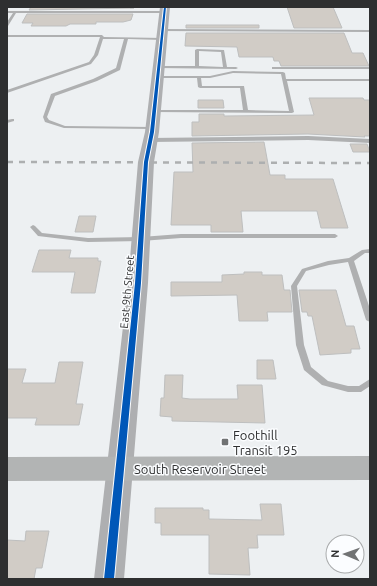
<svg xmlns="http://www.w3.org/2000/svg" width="377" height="586" font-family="Ubuntu,sans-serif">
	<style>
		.building { fill: #d1ccc6; stroke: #bebfbf }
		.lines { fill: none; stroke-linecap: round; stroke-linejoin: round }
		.lane { fill: #afb0b1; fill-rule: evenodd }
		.secondary { fill: #aeafb1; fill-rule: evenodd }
		.primary { fill: #b2b4b4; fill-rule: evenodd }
		.rail { stroke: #adafb0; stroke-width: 2.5; stroke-dasharray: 6 6; stroke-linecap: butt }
		.cycleway-casing { stroke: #fbfdff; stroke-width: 2 }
		.cycleway { fill: #0057b8; fill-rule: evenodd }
		.poi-dot { fill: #717374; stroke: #fbfdff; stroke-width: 1.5 }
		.labels { text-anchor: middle; stroke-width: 3; stroke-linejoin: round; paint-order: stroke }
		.street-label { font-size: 11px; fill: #2e2f30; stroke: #fbfdff }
		.near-poi-label { font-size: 13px; fill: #2e2f30; stroke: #fbfdff; text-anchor: start }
		.near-street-label { font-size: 13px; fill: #2e2f30; stroke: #fbfdff }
	</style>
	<rect width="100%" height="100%" fill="#edf0f2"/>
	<!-- building -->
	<path class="building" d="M31,7H131L130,8H134L29,10Z
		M287,7H333L342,28H294Z
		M27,14H133L131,20L123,22H96V24H70L66,26H31L33,23H22Z
		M186,25H259V28H186Z
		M186,33H344L352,53H363L369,66H281L279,61H274L273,57H239L237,47L185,46Z
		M309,98H363L364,100H370V136H364L365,137L308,134L192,136V122H199V114H224V116L314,115Z
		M198,100H223L224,108H198Z
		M264,142L270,175H285V179H333L348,228H321L317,211H241L243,232H211V225H171L174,172H193L192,143Z
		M350,144H367L370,152H353Z
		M79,216H96L93,232H75Z
		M39,250H71L69,258H98V261H101L95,293H71L75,272H32Z
		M244,272H262V275H282L284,290H290L292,312H267L268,321H239L237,295L171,296V282H222V275L244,274Z
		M299,290H336L346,326H354L360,349H351V353L320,355L312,316H308L307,312H302Z
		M257,360H273L276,379H257Z
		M59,362H83L76,404H83L79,425H35L37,418H7V369H26L22,383H55Z
		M165,375H183L182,398L190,399H238L237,385H262L265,423L172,421V417L160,416L161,398H164Z
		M260,504H281L284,535H257L258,548H248L250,575L209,574V535H161V523H155V508H203V510H209V519L262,520Z
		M26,531H49L42,568H36L34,579H7V540L25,541Z"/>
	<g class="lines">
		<!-- lane -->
		<path class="lane" d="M7,11H164L166,12L164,13H16L8,26H7V22L13,13H7Z
			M163,29L370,30V32L162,31V29Z
			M7,35H102L104,37L163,38L164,39L162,40L128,39L120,70L97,81L55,96L47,117L49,120L65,126L152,127L154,128L152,129L64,128L45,122L43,117L51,94L93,79L116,68L124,39H103L98,55L91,64L7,93V90L89,62L94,55L100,37H7Z
			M197,49L224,50L227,67H236L238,68L236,69L159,68L157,67L159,66H195V50ZM199,51L221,52L223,67L199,66Z
			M272,67H370V69H272Z
			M233,71L283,72L285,73L286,79H370V81H287L294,112L292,113L154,112L152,111L154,110H243L240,88H200L198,87L197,78H157L155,77L157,76H210ZM233,73L281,74L289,111L248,110L244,86H202L201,78H210Z
			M12,119H14V121L7,123V120Z
			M308,136L370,139V143L308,140L150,142L147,140L150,138Z
			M33,225L35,226L42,233L88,238L141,237L181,234H335L338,236L335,238H181L141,241L88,242L38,236L30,227Z
			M370,249V253H365L354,261L370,309V322L366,320L348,262L329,265L306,271L297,286L304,345L311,367L328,381L348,386H359L370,379V386L361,392H348L322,385L304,370L296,345L291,286L302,269L328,261L349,258L362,250Z"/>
		<!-- secondary -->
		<path class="secondary" d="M160,7H170L159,132L154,162L148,283L124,579H94L128,283L138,162L145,132Z"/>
		<!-- primary -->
		<path class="primary" d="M370,456V480L7,481V457Z"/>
		<!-- rail -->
		<path class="rail" d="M7,162L370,163"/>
		<defs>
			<path id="cycleway" d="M164,7H166L154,132L148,162L141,283L114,579H104L135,283L144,162L150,132Z"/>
		</defs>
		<!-- cycleway casing -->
		<use href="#cycleway" class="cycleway-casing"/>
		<!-- cycleway -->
		<use href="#cycleway" class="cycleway"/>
	</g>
	<!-- markers -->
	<rect class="poi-dot" x="221" y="438" width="8" height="8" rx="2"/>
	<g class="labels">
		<!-- street labels -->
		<g class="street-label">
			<text transform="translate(127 292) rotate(-85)" y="4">East 9th Street</text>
		</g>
		<!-- near-poi labels -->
		<g class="near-poi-label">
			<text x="233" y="440">Foothill<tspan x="233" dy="15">Transit 195</tspan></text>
		</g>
		<!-- near-street labels -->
		<g class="near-street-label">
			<text x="200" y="474">South Reservoir Street</text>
		</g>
	</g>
	<!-- border -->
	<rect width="377" height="586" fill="none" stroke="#2e2f30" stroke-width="16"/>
	<!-- north arrow -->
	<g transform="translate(345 554) rotate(272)"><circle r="19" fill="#fbfdff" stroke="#a9abac"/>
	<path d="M0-3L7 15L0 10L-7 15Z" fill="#717374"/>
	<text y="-6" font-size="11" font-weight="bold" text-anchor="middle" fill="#2e2f30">N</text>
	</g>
</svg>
